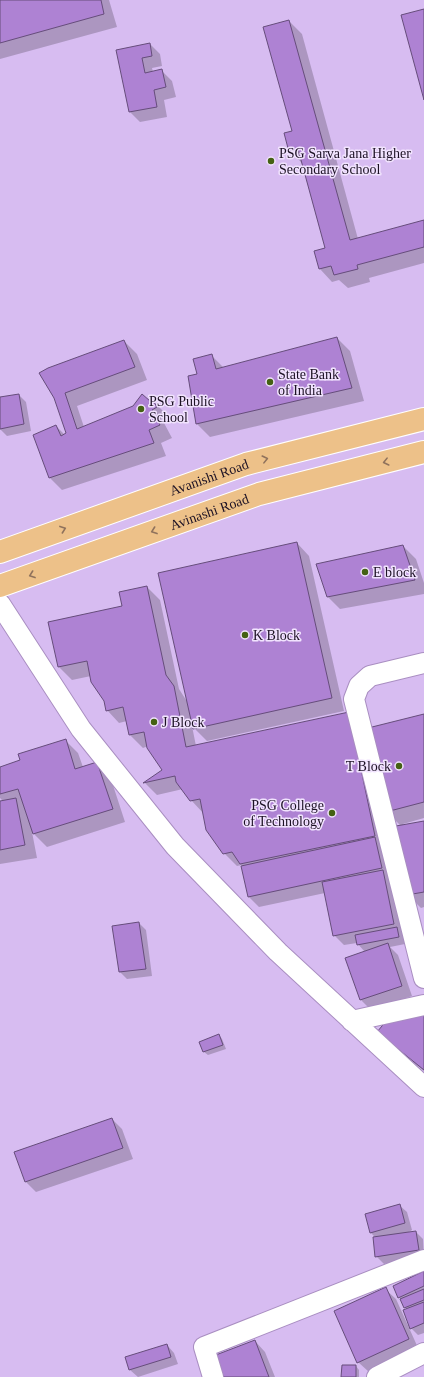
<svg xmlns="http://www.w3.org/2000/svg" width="424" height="1377" font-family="'Times New Roman',serif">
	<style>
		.shadow { fill: #0003 }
		.building { fill: #ae82d3; stroke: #664d7b }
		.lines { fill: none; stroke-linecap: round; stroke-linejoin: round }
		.minor-casing { stroke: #a98ec1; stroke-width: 22 }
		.major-casing { stroke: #fff; stroke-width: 24 }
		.minor { stroke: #fff; stroke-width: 20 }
		.major { stroke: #edc189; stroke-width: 22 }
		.oneway { stroke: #8f725c }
		.poi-dot { fill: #446113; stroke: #f1e3fe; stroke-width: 1.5 }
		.labels { text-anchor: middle; stroke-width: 3; stroke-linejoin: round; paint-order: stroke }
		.poi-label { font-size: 14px; fill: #1c1124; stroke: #f1e3fe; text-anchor: start }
		.street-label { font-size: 14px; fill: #1c1124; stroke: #f1e3fe }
	</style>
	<rect width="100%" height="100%" fill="#d7bcf1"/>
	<!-- shadow -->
	<path class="shadow" d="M0,0H109L117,27L0,59Z
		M289,21L302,34L358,239L424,221V263L369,278L370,282L348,288L339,280L332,282L320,269L327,249L303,164L290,151L293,132Z
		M150,44L160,54L162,66L152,68L153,72L162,71L172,81L176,97L164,100L167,117L140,122L130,112L118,51Z
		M337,338L350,351L364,401L210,437L197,424L189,377L198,374L211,355L224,368Z
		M124,341L137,354L147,380L77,406L84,427L152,400L165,413L169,420L164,423L172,438L161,443L166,456L62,490L49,477L56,426L65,435L68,434L55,398Z
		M19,395L26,402L31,431L7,436L0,429V398Z
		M297,543L309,556L344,711L207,741L192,726L196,746L349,713L403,934L405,944L390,947L398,955L412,996L371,1010L360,999L365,952L357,943L344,945L334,935L325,893L259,907L249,897L242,865L237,866L224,853L204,814L191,800L183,789L157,795L145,783L164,770L148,746L143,748L130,735L127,721L119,723L107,710L105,700L91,676L72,680L59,667L49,622L124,607L147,587L160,600L179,689L188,703Z
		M403,546L416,559L424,583V594L340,609L327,596Z
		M424,715V818L403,824V825L424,822V907L421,908L408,895L401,826L387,812Z
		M65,740L78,753L83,767L97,763L110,776L125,822L47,847L32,832L37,858L0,864V802L3,801L0,798V768L22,761Z
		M139,923L146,930L152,976L127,979L120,972L113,927Z
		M424,1012V1071L391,1045Z
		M219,1035L222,1039L226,1049L208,1055L204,1052L201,1042Z
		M112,1119L122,1129L133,1159L36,1192L26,1182L16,1152Z
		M399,1205L407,1212L412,1230L407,1233L416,1232L423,1239L424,1258L384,1264L376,1256V1238L371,1233Z
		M424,1272V1333L418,1335L411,1328L407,1310L399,1297Z
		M385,1289L396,1299L419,1350L369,1372L358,1362Z
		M255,1341L265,1352L275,1377H216Z
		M167,1345L174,1353L178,1364L138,1377L130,1370L126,1358Z
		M356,1366L359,1370V1377H342Z"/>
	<!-- building -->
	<path class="building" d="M0,0H101L104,14L0,43Z
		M424,9V100L401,15Z
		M289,20L350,240L424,220V247L357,265L358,269L334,275L331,266L319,269L314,251L325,248L298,149L289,152L284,133L292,131L263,27Z
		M150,43L152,56L142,58L145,73L162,69L166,87L154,90L157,107L129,112L116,50Z
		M337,337L352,388L196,424L188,376L197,374L193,359L212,354L216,369Z
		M124,340L135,367L65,393L77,429L133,406L142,394L150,401L152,399L157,407L152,410L160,425L149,430L154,443L49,478L33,435L56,425L61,436L66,433L54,398L39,373L48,368Z
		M19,394L24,424L0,429V397Z
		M297,542L332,698L193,729L158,573Z
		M403,545L415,580L327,597L316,564Z
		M147,586L166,675L174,686L186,747L349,712L375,836L240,864L232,852L223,854L206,830L200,799L190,801L176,782L175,776L143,783L162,770L147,748L144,732L129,735L123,707L106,711L104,701L91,682L87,661L58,667L48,622L122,606L119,592Z
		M424,714V802L386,812L364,729Z
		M66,739L75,769L97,762L113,809L33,834L18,789L0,794V767L20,760L18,754Z
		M16,798L25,845L0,850V801Z
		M424,821V892L407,895L396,826Z
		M375,837L382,868L248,897L241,866Z
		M383,870L394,924L333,936L322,882Z
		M139,922L146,969L119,972L112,926Z
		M397,927L399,937L357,945L355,935Z
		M388,943L402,986L360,1000L345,958Z
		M424,1011V1070L377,1032L387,1020Z
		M219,1034L223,1045L203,1052L199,1042Z
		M112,1118L123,1148L25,1182L14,1152Z
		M400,1204L405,1223L370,1233L365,1214Z
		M416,1231L419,1250L375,1257L373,1237Z
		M424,1271V1286L398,1298L393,1286Z
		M386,1287L409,1339L357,1363L334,1311Z
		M424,1289V1300L404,1308L400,1299Z
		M424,1302V1323L410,1329L403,1310Z
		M255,1340L269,1377H215L208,1358Z
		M167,1344L171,1357L129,1370L125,1357Z
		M342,1365H356V1377H341Z"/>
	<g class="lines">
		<defs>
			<path id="minor" d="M0,604L81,729L175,846L278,952L424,1087
				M424,663L370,676L359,686L354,699L424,978
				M352,1021L424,1005
				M213,1377L204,1347L424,1260
				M377,1377L424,1353"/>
			<g id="major">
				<path id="s1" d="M0,552L246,464L424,419"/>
				<path id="s2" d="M0,586L259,494L424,452"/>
			</g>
		</defs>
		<!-- minor casing -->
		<use href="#minor" class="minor-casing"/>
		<!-- major casing -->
		<use href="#major" class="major-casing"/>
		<!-- minor -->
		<use href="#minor" class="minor"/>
		<!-- major -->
		<use href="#major" class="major"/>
	</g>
	<!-- one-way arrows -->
	<defs><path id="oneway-chevron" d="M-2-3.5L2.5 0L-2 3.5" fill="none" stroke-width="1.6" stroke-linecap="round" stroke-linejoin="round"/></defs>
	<g class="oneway">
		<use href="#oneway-chevron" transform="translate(265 459) rotate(-14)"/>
		<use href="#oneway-chevron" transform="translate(386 462) rotate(166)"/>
		<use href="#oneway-chevron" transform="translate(63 529) rotate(-20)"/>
		<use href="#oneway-chevron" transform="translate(154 531) rotate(160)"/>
		<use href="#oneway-chevron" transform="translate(32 575) rotate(160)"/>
	</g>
	<!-- markers -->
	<g class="poi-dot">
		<circle cx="271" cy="161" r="4"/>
		<circle cx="270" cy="382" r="4"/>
		<circle cx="141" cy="409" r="4"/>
		<circle cx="365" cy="572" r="4"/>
		<circle cx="245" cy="635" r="4"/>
		<circle cx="154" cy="722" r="4"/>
		<circle cx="399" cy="766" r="4"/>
		<circle cx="332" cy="813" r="4"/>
	</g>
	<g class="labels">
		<!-- poi labels -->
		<g class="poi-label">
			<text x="279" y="158">PSG Sarva Jana Higher<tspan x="279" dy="16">Secondary School</tspan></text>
			<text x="278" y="379">State Bank<tspan x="278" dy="16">of India</tspan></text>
			<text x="149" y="406">PSG Public<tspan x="149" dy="16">School</tspan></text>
			<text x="373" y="577">E block</text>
			<text x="253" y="640">K Block</text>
			<text x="162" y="727">J Block</text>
			<text x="391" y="771" text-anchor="end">T Block</text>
			<text x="324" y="810" text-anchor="end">PSG College<tspan x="324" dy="16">of Technology</tspan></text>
		</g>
		<!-- street labels -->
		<g class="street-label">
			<text dy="5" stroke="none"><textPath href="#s1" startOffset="222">Avanishi Road</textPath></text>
			<text dy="5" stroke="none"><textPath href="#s2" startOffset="222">Avinashi Road</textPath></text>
		</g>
	</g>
</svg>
